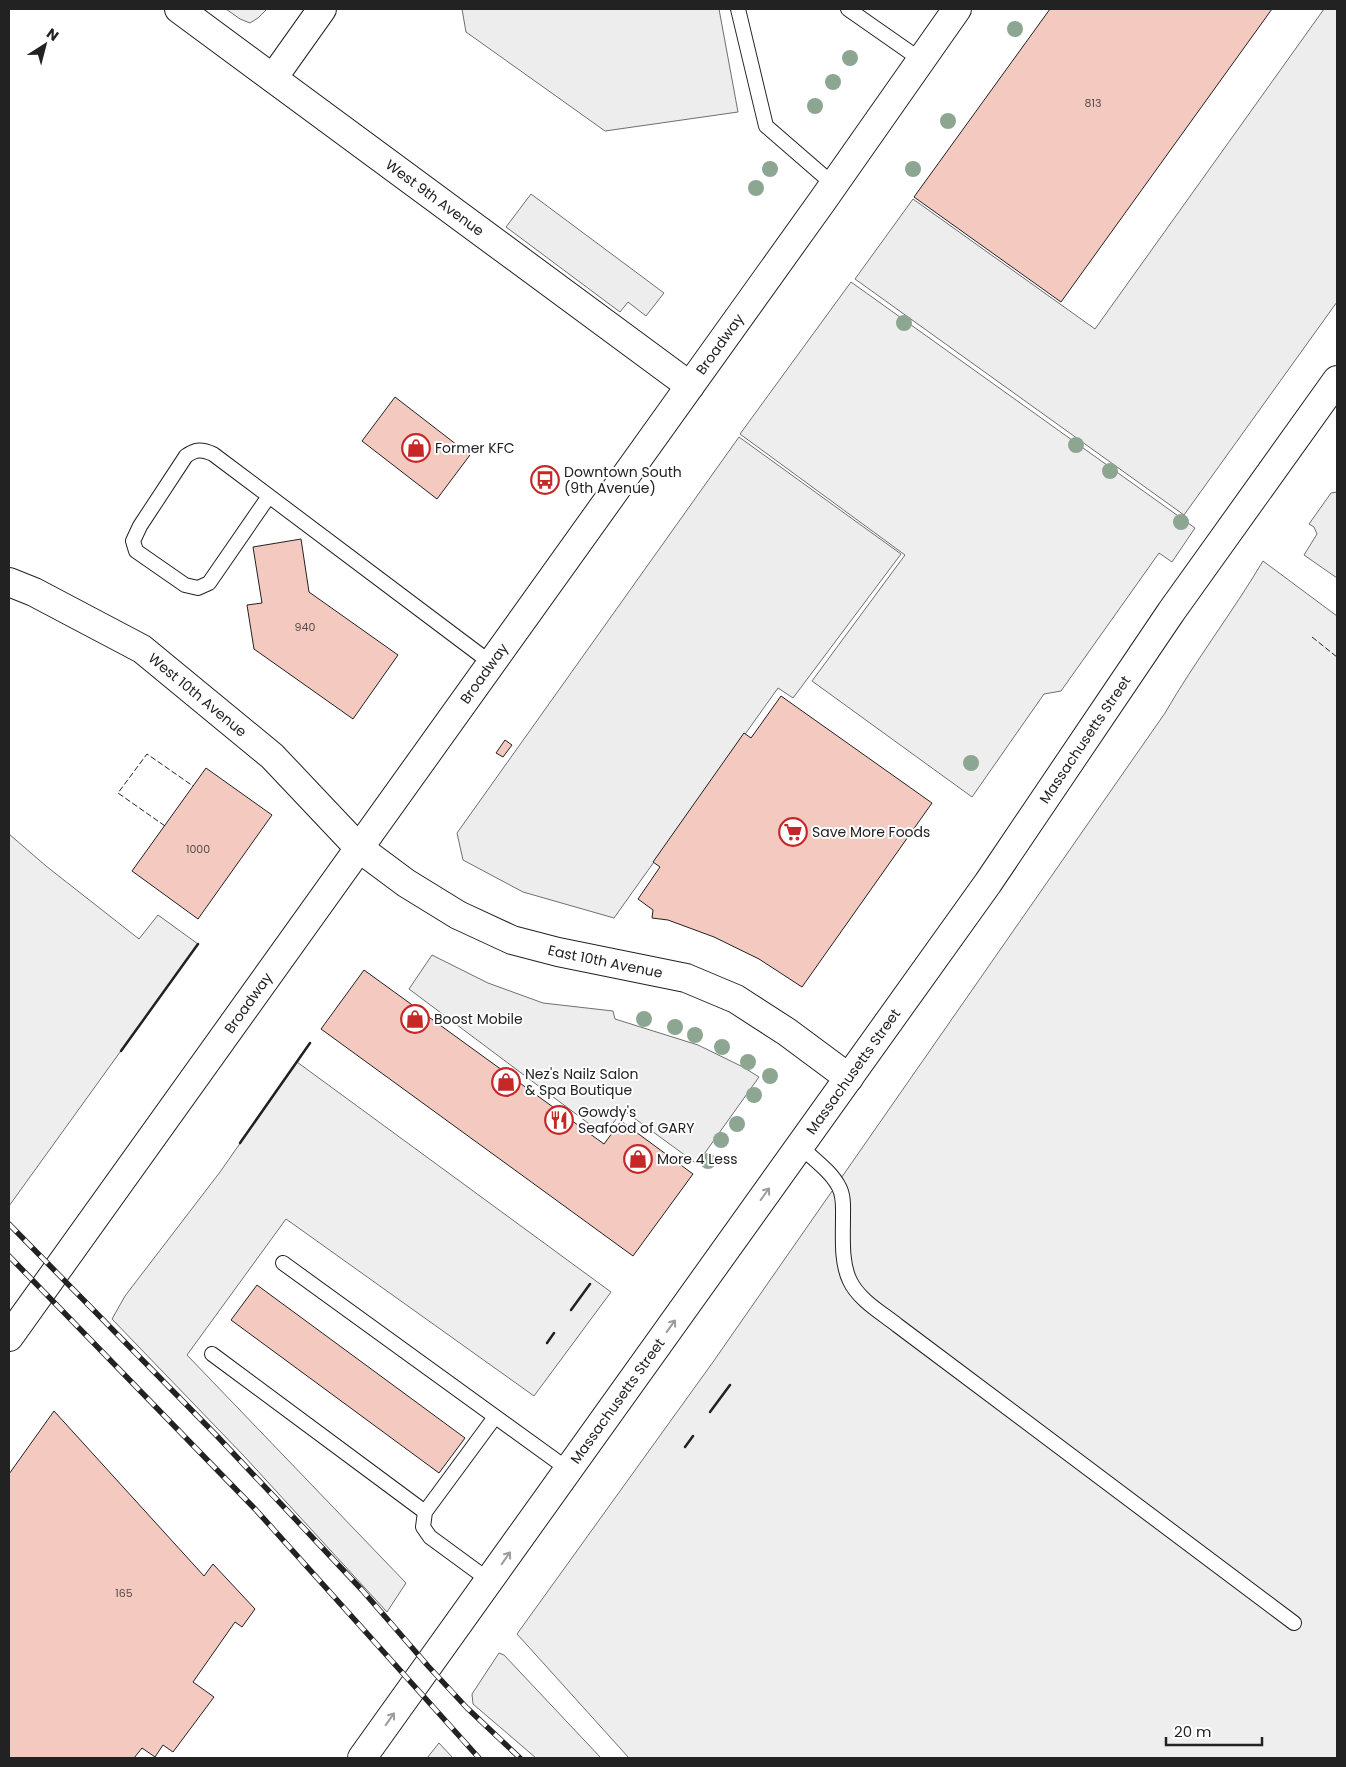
<svg xmlns="http://www.w3.org/2000/svg" width="1346" height="1767" font-family="Poppins,sans-serif">
	<style>
		.green { fill: #eee; stroke: #6f6f6f }
		.parking { fill: #ededed; stroke: #6f6f6f }
		.building { fill: #f3c9c0; stroke: #222 }
		.lines { fill: none; stroke-linecap: round; stroke-linejoin: round }
		.service-casing { stroke: #222; stroke-width: 16 }
		.minor-casing { stroke: #222; stroke-width: 30 }
		.tertiary-casing { stroke: #222; stroke-width: 30 }
		.primary-casing { stroke: #222; stroke-width: 30 }
		.service { stroke: #fff; stroke-width: 14 }
		.minor { stroke: #fff; stroke-width: 28 }
		.tertiary { stroke: #fff; stroke-width: 28 }
		.primary { stroke: #fff; stroke-width: 28 }
		.rail-casing { stroke: #222; stroke-width: 5.5 }
		.rail { stroke: #fff; stroke-width: 4; stroke-dasharray: 11; stroke-linecap: butt }
		.fence { stroke: #222; stroke-width: 1; stroke-dasharray: 6 2.5; stroke-linecap: butt }
		.wall { stroke: #222; stroke-width: 2.5 }
		.tree { fill: #8da692 }
		.oneway { stroke: #9c9c9c }
		.labels { text-anchor: middle; stroke-width: 4; stroke-linejoin: round; paint-order: stroke }
		.number-label { font-size: 11px; fill: #564c4a }
		.street-label { font-size: 14px; fill: #222; stroke: #fff }
		.poi-label { font-size: 14px; fill: #222; stroke: #fff; text-anchor: start }
	</style>
	<rect width="100%" height="100%" fill="#fff"/>
	<!-- green -->
	<path class="green" d="M226,9H267L258,18L250,23L240,19Z
		M851,282L1195,528L1172,562L1159,553L1061,691L1044,694L972,797L812,681L905,555L740,434Z
		M1263,561L1337,616V1758H629L517,1634L713,1362L1165,713C1195,661 1232,613 1263,561Z
		M9,834L46,866L139,939L158,915L198,944L9,1206Z
		M297,1062L611,1292L534,1396L286,1219L187,1355L406,1583L387,1612L244,1456L112,1319L125,1296L220,1172Z
		M499,1653L504,1655L601,1758H536L473,1704L472,1694Z
		M439,1743L453,1758H427Z"/>
	<!-- parking -->
	<path class="parking" d="M462,9H719L738,112L605,131L466,32Z
		M1324,9H1337V302L1184,515L855,279L913,199L1095,329Z
		M531,194L664,293L646,316L628,302L620,312L506,227Z
		M739,437L901,554L793,698L778,688L614,918L523,892L463,860L457,833Z
		M1337,492V578L1304,555L1317,534L1314,527L1309,524L1331,493Z
		M432,955L488,983L543,1003L613,1011L615,1019L698,1045L743,1067L759,1077L697,1164L623,1110L604,1135L409,989Z"/>
	<!-- building -->
	<path class="building" d="M1050,9H1272L1061,302L914,197Z
		M395,397L470,455L437,499L362,441Z
		M549,471L556,476L547,489L540,484Z
		M301,539L309,592L398,655L353,719L254,649L247,605L262,603L253,547Z
		M781,696L932,803L802,987L759,959L714,937L668,920L652,918L653,910L638,899L660,867L653,862L744,733L751,738Z
		M505,740L512,745L503,757L496,753Z
		M206,768L272,815L198,919L132,871Z
		M364,970L604,1144L621,1121L693,1174L633,1256L321,1029Z
		M257,1285L465,1438L439,1473L231,1320Z
		M54,1411L204,1576L213,1564L255,1609L242,1627L235,1622L193,1682L214,1697L173,1752L163,1745L155,1757L142,1748L134,1758H9V1474Z"/>
	<g class="lines">
		<defs>
			<path id="service" d="M738,9L766,126L834,185
				M848,9L921,60
				M269,496L209,583L198,588L185,585L136,551L133,541L140,526L186,456C196,449 202,449 213,454C306,524 399,593 491,663
				M800,1146C813,1159 831,1171 839,1187C844,1196 843,1208 843,1217C843,1238 841,1263 850,1281C859,1300 882,1313 897,1325L1294,1623
				M283,1263L569,1470
				M212,1354L425,1512L423,1527L430,1537L490,1581
				M425,1512L495,1417"/>
			<g id="minor">
				<path d="M273,78L322,9"/>
				<path id="s1" d="M9,582L34,592L142,649L272,756L359,848L406,883L458,915L512,940L558,952L686,978L736,999L787,1032L849,1078"/>
			</g>
			<g id="tertiary">
				<path id="s2" d="M179,9L690,386"/>
				<path id="s3" d="M362,1758L988,883L1171,612L1337,380"/>
			</g>
			<g id="primary">
				<path id="s4" d="M9,1337L823,200L957,9"/>
			</g>
		</defs>
		<!-- service casing -->
		<use href="#service" class="service-casing"/>
		<!-- minor casing -->
		<use href="#minor" class="minor-casing"/>
		<!-- tertiary casing -->
		<use href="#tertiary" class="tertiary-casing"/>
		<!-- primary casing -->
		<use href="#primary" class="primary-casing"/>
		<!-- service -->
		<use href="#service" class="service"/>
		<!-- minor -->
		<use href="#minor" class="minor"/>
		<!-- tertiary -->
		<use href="#tertiary" class="tertiary"/>
		<!-- primary -->
		<use href="#primary" class="primary"/>
		<defs>
			<path id="rail" d="M9,1224L217,1436L362,1590L428,1666L467,1708L520,1758
				M9,1256L256,1510L479,1758"/>
		</defs>
		<!-- rail casing -->
		<use href="#rail" class="rail-casing"/>
		<!-- rail -->
		<use href="#rail" class="rail"/>
		<!-- fence -->
		<path class="fence" d="M1312,637L1337,657
			M165,826L118,793L147,754L193,786"/>
		<!-- wall -->
		<path class="wall" d="M121,1051L198,944
			M240,1143L310,1043
			M571,1310L590,1284
			M547,1343L554,1333
			M710,1412L730,1385
			M685,1447L693,1436"/>
	</g>
	<!-- trees -->
	<g class="tree">
		<circle cx="1015" cy="29" r="8"/>
		<circle cx="850" cy="58" r="8"/>
		<circle cx="833" cy="82" r="8"/>
		<circle cx="815" cy="106" r="8"/>
		<circle cx="948" cy="121" r="8"/>
		<circle cx="770" cy="169" r="8"/>
		<circle cx="913" cy="169" r="8"/>
		<circle cx="756" cy="188" r="8"/>
		<circle cx="904" cy="323" r="8"/>
		<circle cx="1076" cy="445" r="8"/>
		<circle cx="1110" cy="471" r="8"/>
		<circle cx="1181" cy="522" r="8"/>
		<circle cx="971" cy="763" r="8"/>
		<circle cx="644" cy="1019" r="8"/>
		<circle cx="675" cy="1027" r="8"/>
		<circle cx="695" cy="1035" r="8"/>
		<circle cx="722" cy="1047" r="8"/>
		<circle cx="748" cy="1062" r="8"/>
		<circle cx="770" cy="1076" r="8"/>
		<circle cx="754" cy="1095" r="8"/>
		<circle cx="737" cy="1124" r="8"/>
		<circle cx="721" cy="1140" r="8"/>
		<circle cx="708" cy="1161" r="8"/>
	</g>
	<!-- one-way arrows -->
	<defs><path id="oneway-shaft" d="M-6 0H5M1.5-3L5.5 0L1.5 3" fill="none" stroke-width="1.6" stroke-linecap="round" stroke-linejoin="round" transform="scale(1.25)"/></defs>
	<g class="oneway">
		<use href="#oneway-shaft" transform="translate(765 1194) rotate(-54)"/>
		<use href="#oneway-shaft" transform="translate(671 1326) rotate(-54)"/>
		<use href="#oneway-shaft" transform="translate(506 1558) rotate(-55)"/>
		<use href="#oneway-shaft" transform="translate(390 1719) rotate(-55)"/>
	</g>
	<!-- icons -->
	<defs>
		<symbol id="shop-ring" viewBox="-11 -11 22 22"><circle r="9.5" fill="#fff" stroke="#c62828" stroke-width="1.5"/><path d="M-5-2.5h2.3a2.7 3.5 0 0 1 5.4 0H5L5.5 6h-11ZM-1.5-2.5h3a1.5 2.3 0 0 0-3 0Z" fill="#c62828"/></symbol>
		<symbol id="bus-ring" viewBox="-11 -11 22 22"><circle r="9.5" fill="#fff" stroke="#c62828" stroke-width="1.5"/><path d="M-5-6H5V4H4V6H2V4H-2V6H-4V4H-5ZM-3.5-4V0h7V-4ZM-3.5 1.2v1.5H-2V1.2ZM2 1.2v1.5H3.5V1.2Z" fill="#c62828"/></symbol>
		<symbol id="supermarket-ring" viewBox="-11 -11 22 22"><circle r="9.5" fill="#fff" stroke="#c62828" stroke-width="1.5"/><path d="M-6-5.5h2.5l.6 2H6L4.5 2H-2.5L-4.4-4H-6ZM-1.5 3.2a1.3 1.3 0 1 0 .1 0ZM3 3.2a1.3 1.3 0 1 0 .1 0Z" fill="#c62828"/></symbol>
		<symbol id="restaurant-ring" viewBox="-11 -11 22 22"><circle r="9.5" fill="#fff" stroke="#c62828" stroke-width="1.5"/><path d="M-5-6h1v4h1v-4h1v4h1v-4h1v5L-1.5 .5V6h-2V.5L-5-1ZM5-6V6H3V1.5H1.5Q1.5-4 5-6Z" fill="#c62828"/></symbol>
	</defs>
	<g fill-rule="evenodd">
		<use href="#shop-ring" x="400" y="432" width="32" height="32"/>
		<use href="#bus-ring" x="529" y="464" width="32" height="32"/>
		<use href="#supermarket-ring" x="777" y="816" width="32" height="32"/>
		<use href="#shop-ring" x="399" y="1003" width="32" height="32"/>
		<use href="#shop-ring" x="490" y="1066" width="32" height="32"/>
		<use href="#restaurant-ring" x="543" y="1104" width="32" height="32"/>
		<use href="#shop-ring" x="622" y="1143" width="32" height="32"/>
	</g>
	<g class="labels">
		<!-- number labels -->
		<g class="number-label">
			<text x="1093" y="107">813</text>
			<text x="305" y="631">940</text>
			<text x="198" y="853">1000</text>
			<text x="124" y="1597">165</text>
		</g>
		<!-- street labels -->
		<g class="street-label">
			<text dy="5" stroke="none"><textPath href="#s2" startOffset="318">West 9th Avenue</textPath></text>
			<text dy="5" stroke="none"><textPath href="#s4" startOffset="1221">Broadway</textPath></text>
			<text dy="5" stroke="none"><textPath href="#s4" startOffset="816">Broadway</textPath></text>
			<text dy="5" stroke="none"><textPath href="#s1" startOffset="221">West 10th Avenue</textPath></text>
			<text dy="5" stroke="none"><textPath href="#s3" startOffset="1249">Massachusetts Street</textPath></text>
			<text dy="5" stroke="none"><textPath href="#s1" startOffset="719">East 10th Avenue</textPath></text>
			<text dy="5" stroke="none"><textPath href="#s4" startOffset="411">Broadway</textPath></text>
			<text dy="5" stroke="none"><textPath href="#s3" startOffset="844">Massachusetts Street</textPath></text>
			<text dy="5" stroke="none"><textPath href="#s3" startOffset="439">Massachusetts Street</textPath></text>
		</g>
		<!-- poi labels -->
		<g class="poi-label">
			<text x="435" y="453">Former KFC</text>
			<text x="564" y="477">Downtown South<tspan x="564" dy="16">(9th Avenue)</tspan></text>
			<text x="812" y="837">Save More Foods</text>
			<text x="434" y="1024">Boost Mobile</text>
			<text x="525" y="1079">Nez's Nailz Salon<tspan x="525" dy="16">&amp; Spa Boutique</tspan></text>
			<text x="578" y="1117">Gowdy's<tspan x="578" dy="16">Seafood of GARY</tspan></text>
			<text x="657" y="1164">More 4 Less</text>
		</g>
	</g>
	<!-- border -->
	<rect width="1346" height="1767" fill="none" stroke="#222222" stroke-width="20"/>
	<!-- north arrow -->
	<g transform="translate(45 45) rotate(36)" stroke="#ffffff" stroke-width="4" paint-order="stroke">
	<path d="M0-4L9 19L0 12L-9 19Z" fill="#222222"/>
	<text y="-8" font-size="14" font-weight="bold" text-anchor="middle" fill="#222222">N</text>
	</g>
	<!-- scale -->
	<path d="M1166 1737v8h96v-8" fill="none" stroke="#222222" stroke-width="2.5"/>
	<text x="1174" y="1737" font-size="15" fill="#222222" stroke="#ffffff" stroke-width="4" paint-order="stroke">20 m</text>
</svg>
